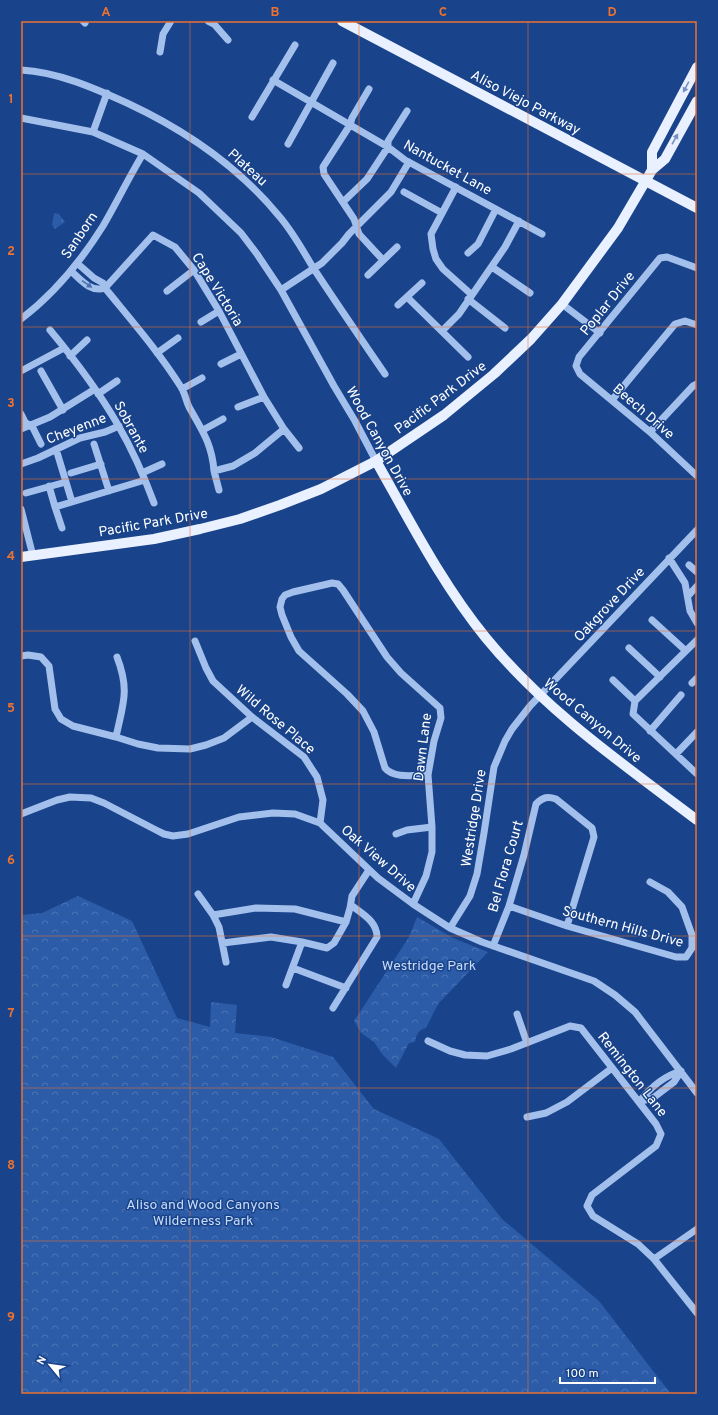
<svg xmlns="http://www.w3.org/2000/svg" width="718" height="1415" font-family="Overpass,sans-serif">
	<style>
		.park { fill: url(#park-crowns) }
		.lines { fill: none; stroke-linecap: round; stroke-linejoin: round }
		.minor { stroke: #a3c0ed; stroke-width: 7 }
		.major { stroke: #e9f0ff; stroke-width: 10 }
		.oneway { fill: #7791bf }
		.oneway2 { fill: #496fad }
		.grid { fill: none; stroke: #eb7230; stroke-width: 1; stroke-opacity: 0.55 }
		.labels { text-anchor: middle; stroke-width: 3; stroke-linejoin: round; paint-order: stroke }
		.street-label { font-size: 14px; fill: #fff; stroke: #19438a }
		.park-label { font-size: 14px; fill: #c8dcfa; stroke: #19438a }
		.neatline { fill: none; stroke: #eb7230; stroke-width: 1.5 }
		.grid-label { font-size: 13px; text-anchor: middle; font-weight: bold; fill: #eb7230 }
	</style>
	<defs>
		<pattern id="park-crowns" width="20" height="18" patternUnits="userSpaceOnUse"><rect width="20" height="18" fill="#2c5ca8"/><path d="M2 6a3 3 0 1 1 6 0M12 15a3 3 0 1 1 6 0" fill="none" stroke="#4c74b5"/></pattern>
	</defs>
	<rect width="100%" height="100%" fill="#19438a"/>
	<!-- park -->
	<path class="park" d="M54,213L59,214L65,222L55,229L52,225Z
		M78,896L132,921L177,1018L210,1027L211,1002L237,1005L235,1033L271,1037L333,1057L374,1109L439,1139L502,1219L599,1301L671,1394H21V915L42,913Z
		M417,917L453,938L488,952L438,1004L426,1028C419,1029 416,1035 415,1042L409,1043L396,1068L382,1054L374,1042L361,1033L354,1021L409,937Z"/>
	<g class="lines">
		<!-- minor -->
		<path class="minor" d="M83,21L85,23
			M208,21L214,24L228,40
			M160,52L163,34L171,21
			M21,70C58,72 94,88 127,103C185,130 238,166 279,216C293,232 303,251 314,269C337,304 361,339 385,374
			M273,80L388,147L405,160L542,234
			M369,89L352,118L350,125L323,167L324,174L354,219L359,234L383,260
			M252,117L295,45
			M21,118L93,132L143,154L199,193L241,233L257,254L281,290L334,386L355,421L376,461
			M93,132L107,93
			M288,144L333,63
			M456,187L431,234L433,249L436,259L443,269L472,295
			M404,192L442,213
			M343,202L367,179L388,147V141L407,111
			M468,253L478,244L496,209
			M492,267L530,293
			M697,268L667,257L660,258L579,357L576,366L580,374L650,432L697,476
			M71,271C81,280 91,293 105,288L153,235L175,247L194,270L219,311L264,397L284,429L255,453L233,466L214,471C212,444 202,430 189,407C186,401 185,393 181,387C159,352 131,320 105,288L103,283L94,278L77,263
			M368,275L397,247
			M281,290L322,263L342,243L349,234L391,192L409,162
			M167,291L194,270
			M407,297L468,357
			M468,299L505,328
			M562,304L600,333
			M398,305L422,283
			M21,319C54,294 81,261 103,226C117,202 129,177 143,154
			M201,322L219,311
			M50,330C75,360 99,392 118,425C132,449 144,476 154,503
			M442,331L459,314L505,247L519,221
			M157,353L178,338
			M70,356L87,340
			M221,364L241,354
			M21,371L64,348
			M41,371L63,410
			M182,389L202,378
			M98,394L117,381
			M612,400L675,324L685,321L697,325
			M238,407L264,397
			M21,414L25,422L33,428L41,444
			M21,429L50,417L95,389
			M284,429L299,448
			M203,430L223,419
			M650,432L693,386L697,384
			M94,444L109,491
			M56,449L72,502
			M21,464L38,458L80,438L105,432L119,426
			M214,471L219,490
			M71,473L101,464
			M142,473L162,464
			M49,486L55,507
			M26,493L66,482
			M21,509L33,556
			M62,528L55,507L145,480
			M669,558L685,583L690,611L697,623
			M689,565L697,572
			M688,596L697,586
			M652,620L686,651
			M697,640L635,701L633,714L697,774
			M195,641L206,668L213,681L252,717L304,757L317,777L323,800L320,823
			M629,648L660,677
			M21,656L28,655L41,657L49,666L55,709L61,719L73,726L116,737L138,744L158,748L190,749L206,745L224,738L252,717
			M613,680L635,701
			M692,683L697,678
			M650,731L681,695
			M116,737C123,703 130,691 117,657
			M676,754L697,732
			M21,814L57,800L70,797L91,798L104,803L156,830L164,834L173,836L188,834L239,817L273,813L295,814L320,823L378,878L413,904L450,928L482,942L594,981L615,995L635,1012L697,1093
			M396,834L407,830L432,827
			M198,894L213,915L219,927L226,962
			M413,904L426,876L432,852V827L428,775L434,741L441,718L440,708L401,673L387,657L343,590L338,584L332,583L293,592L285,595L282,599L280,607L282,615L291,637L299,651L347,694L363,711L374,732L385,768C394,779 415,775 428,775
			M509,906L567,926L676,957H686L692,948V935L682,907L668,892L650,882
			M213,915L256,908L295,909L346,922
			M450,928L470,896L477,874L484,833L494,767L505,741L512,729L530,706L697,530
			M223,943L271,937L302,942L327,948L334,943L346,922L350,908L352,896L369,870
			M493,946L509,906L524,855L536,804C543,797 548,796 556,799L592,828L594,837L567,926
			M293,968L346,988
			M286,985L302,942
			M333,1008L377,937C377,921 362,914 351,905
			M517,1014L527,1043
			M428,1041L450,1051L465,1055L487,1056L511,1049L570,1026L581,1028L656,1124L661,1134L656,1146L592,1195L587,1206L593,1216L638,1244L654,1259L697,1313
			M639,1102L653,1098L674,1082L681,1071
			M639,1102C650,1088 663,1076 681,1071
			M527,1117L546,1113L567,1102L612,1068
			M654,1259L697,1229"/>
		<!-- major -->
		<path class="major" d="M342,21L697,208
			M652,170V152L697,67
			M376,461C410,521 442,584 486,638C546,711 623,764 697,820
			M21,557L154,539L200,529L240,519L280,505L321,489L376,461L444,415L494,374L531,339L562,304L618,228L652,170L665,159L697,101"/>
	</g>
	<!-- one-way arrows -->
	<defs><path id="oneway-solid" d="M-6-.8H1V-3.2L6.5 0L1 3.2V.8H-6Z"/></defs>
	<g class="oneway">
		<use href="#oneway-solid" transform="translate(686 87) rotate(118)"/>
		<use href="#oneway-solid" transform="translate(675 139) rotate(-61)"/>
	</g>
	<use class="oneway2" href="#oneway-solid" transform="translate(87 284) rotate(35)"/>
	<!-- grid -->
	<path class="grid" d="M190,21V1394M359,21V1394M528,21V1394M21,174H697M21,327H697M21,479H697M21,631H697M21,784H697M21,936H697M21,1088H697M21,1241H697"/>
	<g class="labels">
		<!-- street labels -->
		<g class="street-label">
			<text transform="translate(526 102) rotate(28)" y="5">Aliso Viejo Parkway</text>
			<text transform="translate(248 167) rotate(42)" y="5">Plateau</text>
			<text transform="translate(448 167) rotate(29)" y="5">Nantucket Lane</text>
			<text transform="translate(79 235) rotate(-56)" y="5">Sanborn</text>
			<text transform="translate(218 289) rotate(58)" y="5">Cape Victoria</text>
			<text transform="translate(607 303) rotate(-51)" y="5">Poplar Drive</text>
			<text transform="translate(440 397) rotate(-37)" y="5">Pacific Park Drive</text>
			<text transform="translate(644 411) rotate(41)" y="5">Beech Drive</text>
			<text transform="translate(132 427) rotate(61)" y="5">Sobrante</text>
			<text transform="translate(76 428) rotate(-21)" y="5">Cheyenne</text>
			<text transform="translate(380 441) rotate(61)" y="5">Wood Canyon Drive</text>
			<text transform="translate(153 522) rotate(-10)" y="5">Pacific Park Drive</text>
			<text transform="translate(609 604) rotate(-47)" y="5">Oakgrove Drive</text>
			<text transform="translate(276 719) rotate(40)" y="5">Wild Rose Place</text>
			<text transform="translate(593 720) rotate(40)" y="5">Wood Canyon Drive</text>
			<text transform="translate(422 747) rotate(-83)" y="5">Dawn Lane</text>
			<text transform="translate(473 818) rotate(-81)" y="5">Westridge Drive</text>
			<text transform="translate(379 858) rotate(41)" y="5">Oak View Drive</text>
			<text transform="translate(505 866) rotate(-74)" y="5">Bel Flora Court</text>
			<text transform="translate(623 926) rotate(15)" y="5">Southern Hills Drive</text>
			<text transform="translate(633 1074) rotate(52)" y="5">Remington Lane</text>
		</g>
		<!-- park labels -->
		<g class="park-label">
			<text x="429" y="970">Westridge Park</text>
			<text x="203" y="1209">Aliso and Wood Canyons<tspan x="203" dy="16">Wilderness Park</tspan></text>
		</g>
	</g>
	<!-- border -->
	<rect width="718" height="1415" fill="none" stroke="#19438a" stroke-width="44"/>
	<!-- north arrow -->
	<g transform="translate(50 1365) rotate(299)" stroke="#19438a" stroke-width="3" paint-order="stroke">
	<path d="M0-3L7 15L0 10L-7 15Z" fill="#ffffff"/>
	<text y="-6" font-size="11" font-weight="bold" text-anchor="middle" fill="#ffffff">N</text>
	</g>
	<!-- scale -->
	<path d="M560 1377v6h95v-6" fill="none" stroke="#ffffff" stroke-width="2"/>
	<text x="566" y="1377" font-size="12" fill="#ffffff" stroke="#19438a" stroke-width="3" paint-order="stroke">100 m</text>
	<rect x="22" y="22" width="674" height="1371" class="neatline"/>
	<g class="grid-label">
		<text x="106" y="16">A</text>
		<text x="275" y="16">B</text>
		<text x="443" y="16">C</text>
		<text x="612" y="16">D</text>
		<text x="11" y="103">1</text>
		<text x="11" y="255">2</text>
		<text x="11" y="407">3</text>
		<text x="11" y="560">4</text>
		<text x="11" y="712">5</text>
		<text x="11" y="864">6</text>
		<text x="11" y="1017">7</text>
		<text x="11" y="1169">8</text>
		<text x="11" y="1321">9</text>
	</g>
</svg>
